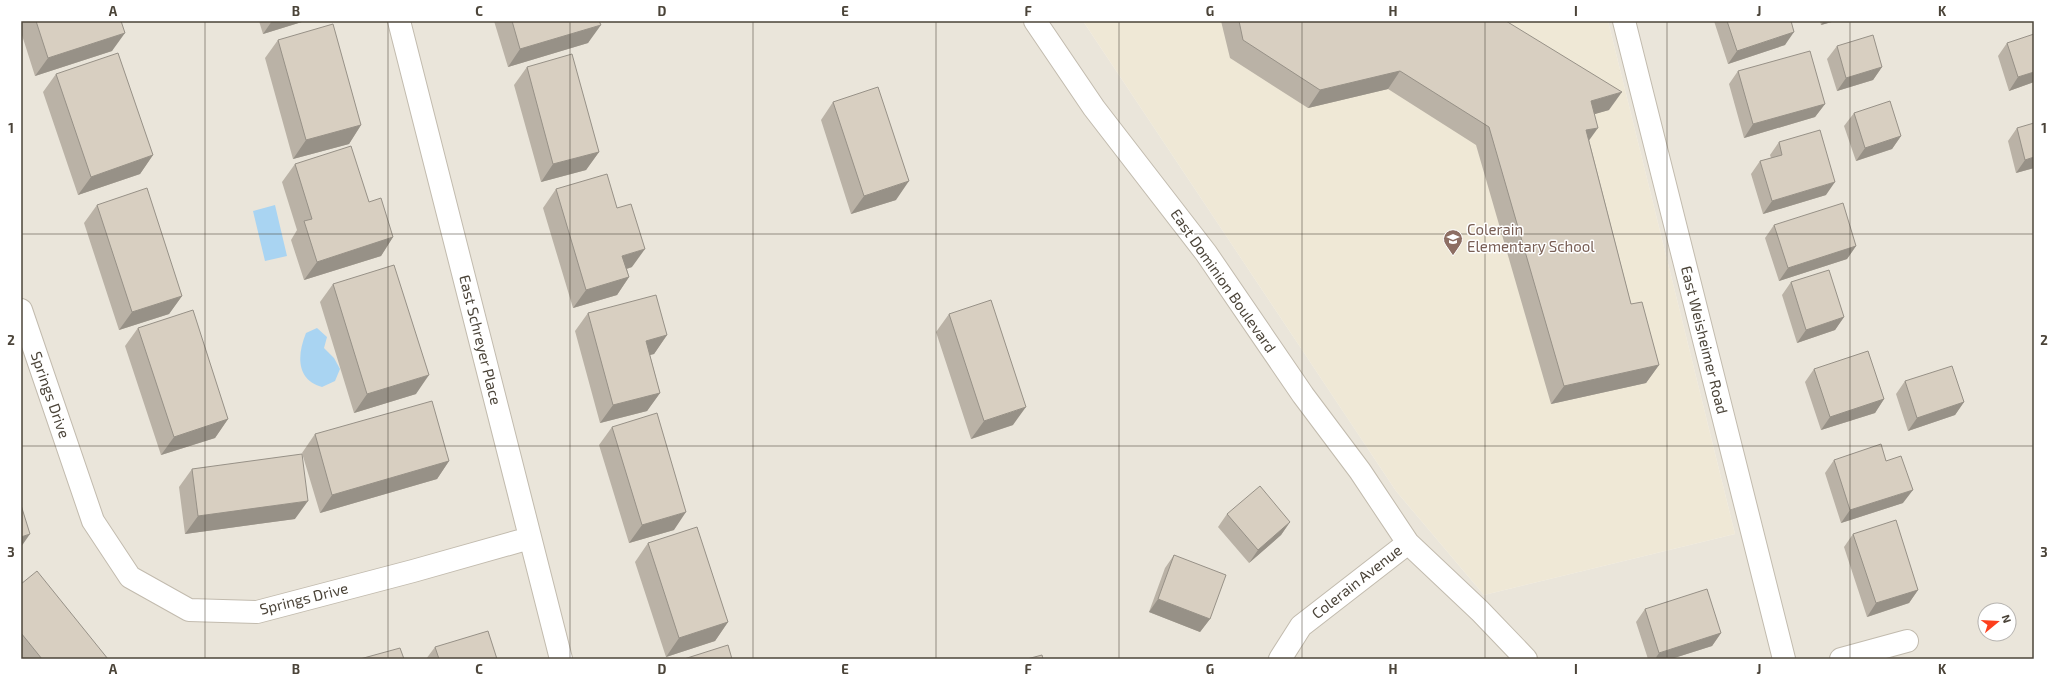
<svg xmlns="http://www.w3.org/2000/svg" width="2055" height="680" font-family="'Exo 2',sans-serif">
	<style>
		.residential { fill: #eae5da; fill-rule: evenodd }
		.education { fill: #efe8d6 }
		.water { fill: #a9d4f2 }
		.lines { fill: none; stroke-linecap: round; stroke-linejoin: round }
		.minor-casing { stroke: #c2bbae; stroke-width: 24 }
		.minor { stroke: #fff; stroke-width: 22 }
		.wall { fill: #bab2a6 }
		.shaded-wall { fill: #979187 }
		.building { fill: #d8cfc1; stroke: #979187 }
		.grid { fill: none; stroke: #4b4439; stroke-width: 1; stroke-opacity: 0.55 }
		.labels { text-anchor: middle; stroke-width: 3; stroke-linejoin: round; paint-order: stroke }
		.education-label { font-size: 15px; fill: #785e54; stroke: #fff; text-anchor: start }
		.street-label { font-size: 15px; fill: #4b4439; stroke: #fff }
		.neatline { fill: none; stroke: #4b4439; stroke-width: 1.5 }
		.grid-label { font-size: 13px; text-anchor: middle; font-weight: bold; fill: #4b4439 }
	</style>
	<rect width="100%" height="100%" fill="#f6f3ec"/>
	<!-- residential -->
	<path class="residential" d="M21,21H1083L1396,491L1484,595L1735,534L1608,21H2034V659H21ZM1985,610H2009V634H1985Z"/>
	<!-- education -->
	<path class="education" d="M1083,21H1608L1735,534L1484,595L1396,491Z"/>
	<!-- water -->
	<path class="water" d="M275,205L287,256L265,261L253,211Z
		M317,328L327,337L324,348L334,358L340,369L335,381L322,387C296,380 297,355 306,333Z"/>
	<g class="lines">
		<defs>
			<path id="minor" d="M399,21L561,659
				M1035,21L1094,108L1206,253L1303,395L1360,471L1408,543L1480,611L1526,659
				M1624,21L1784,659
				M21,310L93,521L130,577L189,610L257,612L413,571L530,538
				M1280,659L1301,626L1408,543
				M1841,659L1907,641"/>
		</defs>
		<!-- minor casing -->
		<use href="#minor" class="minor-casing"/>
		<!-- minor -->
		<use href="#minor" class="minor"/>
	</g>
	<!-- wall -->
	<path class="wall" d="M21,21H121L112,51L35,76L21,32Z
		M259,21H305L263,34Z
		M494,21H599L588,43L508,67Z
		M1221,21H1506L1609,110L1594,114L1589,140L1631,304L1659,365L1646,383L1551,404L1476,145L1388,89L1308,108L1230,58Z
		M1714,21H1791L1785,45L1728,64Z
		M1820,21H1835L1821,25Z
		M278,40L361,125L349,144L293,159L265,58Z
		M2007,43L2034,82L2009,91L1998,56Z
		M1837,46L1882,67L1873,80L1837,91L1827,59Z
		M527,67L599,152L586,170L541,182L514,85Z
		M1738,71L1825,104L1815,117L1744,138L1729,84Z
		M56,74L153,155L140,174L78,195L43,92Z
		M833,102L896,200L851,214L821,120Z
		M1854,113L1901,136L1892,149L1856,161L1844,126Z
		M2017,128L2034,168L2016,173L2008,141Z
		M1779,142L1826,195L1763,214L1751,174L1760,161L1771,158L1770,155Z
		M295,164L369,202L393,237L381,256L304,280L291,240L297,230L282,182Z
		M556,189L632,267L627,269L629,277L617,295L573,308L543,208Z
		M97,205L182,296L169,314L119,330L84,223Z
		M1774,225L1856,246L1847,259L1779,281L1765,238Z
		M1791,282L1844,317L1835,330L1797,343L1782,295Z
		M333,284L416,394L354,413L320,302Z
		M588,313L667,335L654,354L650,355L660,393L647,411L600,423L575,331Z
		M949,314L1013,425L971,439L936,332Z
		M138,328L228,419L215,438L161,455L125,346Z
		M1814,369L1884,399L1875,413L1821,430L1805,382Z
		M1905,381L1964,402L1955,415L1908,431L1896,394Z
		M612,427L674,530L629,543L599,445Z
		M315,434L449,461L437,479L320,513L302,453Z
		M1834,460L1903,503L1841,523L1825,473Z
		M192,469L295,519L185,534L179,487Z
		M1227,514L1290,522L1281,535L1249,563L1218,527Z
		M1853,534L1918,590L1909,603L1867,617L1844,547Z
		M648,543L728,622L715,641L666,657L635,562Z
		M1174,555L1210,619L1200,632L1149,612L1165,568Z
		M21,584L108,659H21Z
		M1645,609L1721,633L1712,646L1671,659H1648L1636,622Z
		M435,647L497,659H426Z"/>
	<!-- shaded-wall -->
	<path class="shaded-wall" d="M272,21H305L263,34Z
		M1824,21H1835L1821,25Z
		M601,25L588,43L508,67L520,49Z
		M1794,32L1785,45L1728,64L1737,51Z
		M125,33L112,51L35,76L48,58Z
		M1882,67L1873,80L1837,91L1846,78Z
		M1400,71L1388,89L1308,108L1320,90Z
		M2034,72V82L2009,91L2018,77Z
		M1622,92L1609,110L1578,119L1591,101Z
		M1825,104L1815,117L1744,138L1753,124Z
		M361,125L349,144L293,159L306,140Z
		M1598,128L1585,146L1586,130Z
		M1901,136L1892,149L1856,161L1865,148Z
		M599,152L586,170L541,182L553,164Z
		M153,155L140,174L78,195L91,177Z
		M2034,157V168L2016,173L2025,160Z
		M909,181L896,200L851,214L864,196Z
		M1835,182L1826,195L1763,214L1772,201Z
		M393,237L381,256L304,280L317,262Z
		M1856,246L1847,259L1779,281L1788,268Z
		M645,249L632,267L610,274L622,256Z
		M629,277L617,295L573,308L586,290Z
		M182,296L169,314L119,330L132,312Z
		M1844,317L1835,330L1797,343L1806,330Z
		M667,335L654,354L633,359L646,341Z
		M1659,365L1646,383L1551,404L1564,386Z
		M429,375L416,394L354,413L367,394Z
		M660,393L647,411L600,423L613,405Z
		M1884,399L1875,413L1821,430L1830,417Z
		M1964,402L1955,415L1908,431L1917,418Z
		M1026,407L1013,425L971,439L984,421Z
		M228,419L215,438L161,455L174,437Z
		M449,461L437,479L320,513L332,495Z
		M1913,490L1903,503L1841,523L1850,510Z
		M308,501L295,519L185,534L198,516Z
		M686,512L674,530L629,543L642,525Z
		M1290,522L1281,535L1249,563L1258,550Z
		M30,534L21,547V537Z
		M1918,590L1909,603L1867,617L1876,603Z
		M1158,599L1210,619L1200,632L1149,612Z
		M728,622L715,641L666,657L679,638Z
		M1721,633L1712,646L1671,659H1655L1659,653Z"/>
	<!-- building -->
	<path class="building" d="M36,21H121L125,33L48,58Z
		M512,21H599L601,25L520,49Z
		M1239,21H1506L1622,92L1591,101L1598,128L1586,130L1631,304L1642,302L1659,365L1564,386L1489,127L1400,71L1320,90L1243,40Z
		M1727,21H1791L1794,32L1737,51Z
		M333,24L361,125L306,140L278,40Z
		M2034,34V72L2018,77L2007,43Z
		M1873,35L1882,67L1846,78L1837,46Z
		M1810,51L1825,104L1753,124L1738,71Z
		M118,53L153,155L91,177L56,74Z
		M572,54L599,152L553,164L527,67Z
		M878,87L909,181L864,196L833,102Z
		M1890,101L1901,136L1865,148L1854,113Z
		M2034,123V157L2025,160L2017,128Z
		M1820,130L1835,182L1772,201L1760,161L1782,155L1779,142Z
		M351,146L369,202L381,198L393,237L317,262L304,221L312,219L295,164Z
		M607,174L617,208L631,204L645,249L622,256L629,277L586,290L556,189Z
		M147,188L182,296L132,312L97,205Z
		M1843,203L1856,246L1788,268L1774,225Z
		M394,265L429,375L367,394L333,284Z
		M1829,270L1844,317L1806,330L1791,282Z
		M656,295L667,335L646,341L660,393L613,405L588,313Z
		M991,300L1026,407L984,421L949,314Z
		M193,310L228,419L174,437L138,328Z
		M1868,351L1884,399L1830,417L1814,369Z
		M1952,366L1964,402L1917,418L1905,381Z
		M432,401L449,461L332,495L315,434Z
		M657,413L686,512L642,525L612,427Z
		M1881,444L1886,461L1901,456L1913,490L1850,510L1834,460Z
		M302,454L308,501L198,516L192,469Z
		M1260,486L1290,522L1258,550L1227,514Z
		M21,505L30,534L21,537Z
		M1896,520L1918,590L1876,603L1853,534Z
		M697,527L728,622L679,638L648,543Z
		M1174,555L1226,575L1210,619L1158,599Z
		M37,571L108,659H42L21,633V584Z
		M1707,589L1721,633L1659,653L1645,609Z
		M488,631L497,659H439L435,647Z
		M728,645L732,659H684Z
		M400,648L404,659H360Z
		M1042,655L1043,659H1027Z"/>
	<!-- grid -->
	<path class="grid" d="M205,21V659M388,21V659M570,21V659M753,21V659M936,21V659M1119,21V659M1302,21V659M1485,21V659M1667,21V659M1850,21V659M21,234H2034M21,446H2034"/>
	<!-- icons -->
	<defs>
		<symbol id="school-pin" viewBox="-11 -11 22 30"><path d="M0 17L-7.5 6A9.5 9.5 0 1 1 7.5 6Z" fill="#8d6e63" stroke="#fff"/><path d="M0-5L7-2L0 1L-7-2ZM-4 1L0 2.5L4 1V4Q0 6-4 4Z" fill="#fff"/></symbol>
	</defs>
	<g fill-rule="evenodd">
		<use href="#school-pin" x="1442" y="228" width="22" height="30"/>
	</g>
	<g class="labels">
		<!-- education labels -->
		<g class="education-label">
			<text x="1467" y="235">Colerain<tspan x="1467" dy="17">Elementary School</tspan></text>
		</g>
		<!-- street labels -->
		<g class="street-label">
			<text transform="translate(1223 281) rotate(55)" y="5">East Dominion Boulevard</text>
			<text transform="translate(480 340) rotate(76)" y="5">East Schreyer Place</text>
			<text transform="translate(1704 340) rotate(76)" y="5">East Weisheimer Road</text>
			<text transform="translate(50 395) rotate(71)" y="5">Springs Drive</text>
			<text transform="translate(1357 582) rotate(-38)" y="5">Colerain Avenue</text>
			<text transform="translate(304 599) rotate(-14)" y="5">Springs Drive</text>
		</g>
	</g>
	<!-- border -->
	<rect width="2055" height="680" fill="none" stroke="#ffffff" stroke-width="44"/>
	<!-- north arrow -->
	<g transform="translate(1997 622) rotate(72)"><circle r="19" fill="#ffffff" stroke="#b7b4b0"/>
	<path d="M0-3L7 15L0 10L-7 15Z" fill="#fc3f1d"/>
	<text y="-6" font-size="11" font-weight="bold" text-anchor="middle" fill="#4b4439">N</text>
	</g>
	<rect x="22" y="22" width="2011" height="636" class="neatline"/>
	<g class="grid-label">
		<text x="113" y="16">A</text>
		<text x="296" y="16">B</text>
		<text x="479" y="16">C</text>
		<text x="662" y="16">D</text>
		<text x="845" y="16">E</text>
		<text x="1028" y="16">F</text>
		<text x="1210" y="16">G</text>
		<text x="1393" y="16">H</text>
		<text x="1576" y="16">I</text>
		<text x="1759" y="16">J</text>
		<text x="1942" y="16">K</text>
		<text x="11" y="133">1</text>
		<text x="2044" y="133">1</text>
		<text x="11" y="345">2</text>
		<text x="2044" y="345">2</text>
		<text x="11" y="557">3</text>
		<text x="2044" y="557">3</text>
		<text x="113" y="674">A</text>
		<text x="296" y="674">B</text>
		<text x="479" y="674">C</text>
		<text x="662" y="674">D</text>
		<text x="845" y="674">E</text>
		<text x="1028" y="674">F</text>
		<text x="1210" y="674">G</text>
		<text x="1393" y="674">H</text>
		<text x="1576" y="674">I</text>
		<text x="1759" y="674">J</text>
		<text x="1942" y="674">K</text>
	</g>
</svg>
